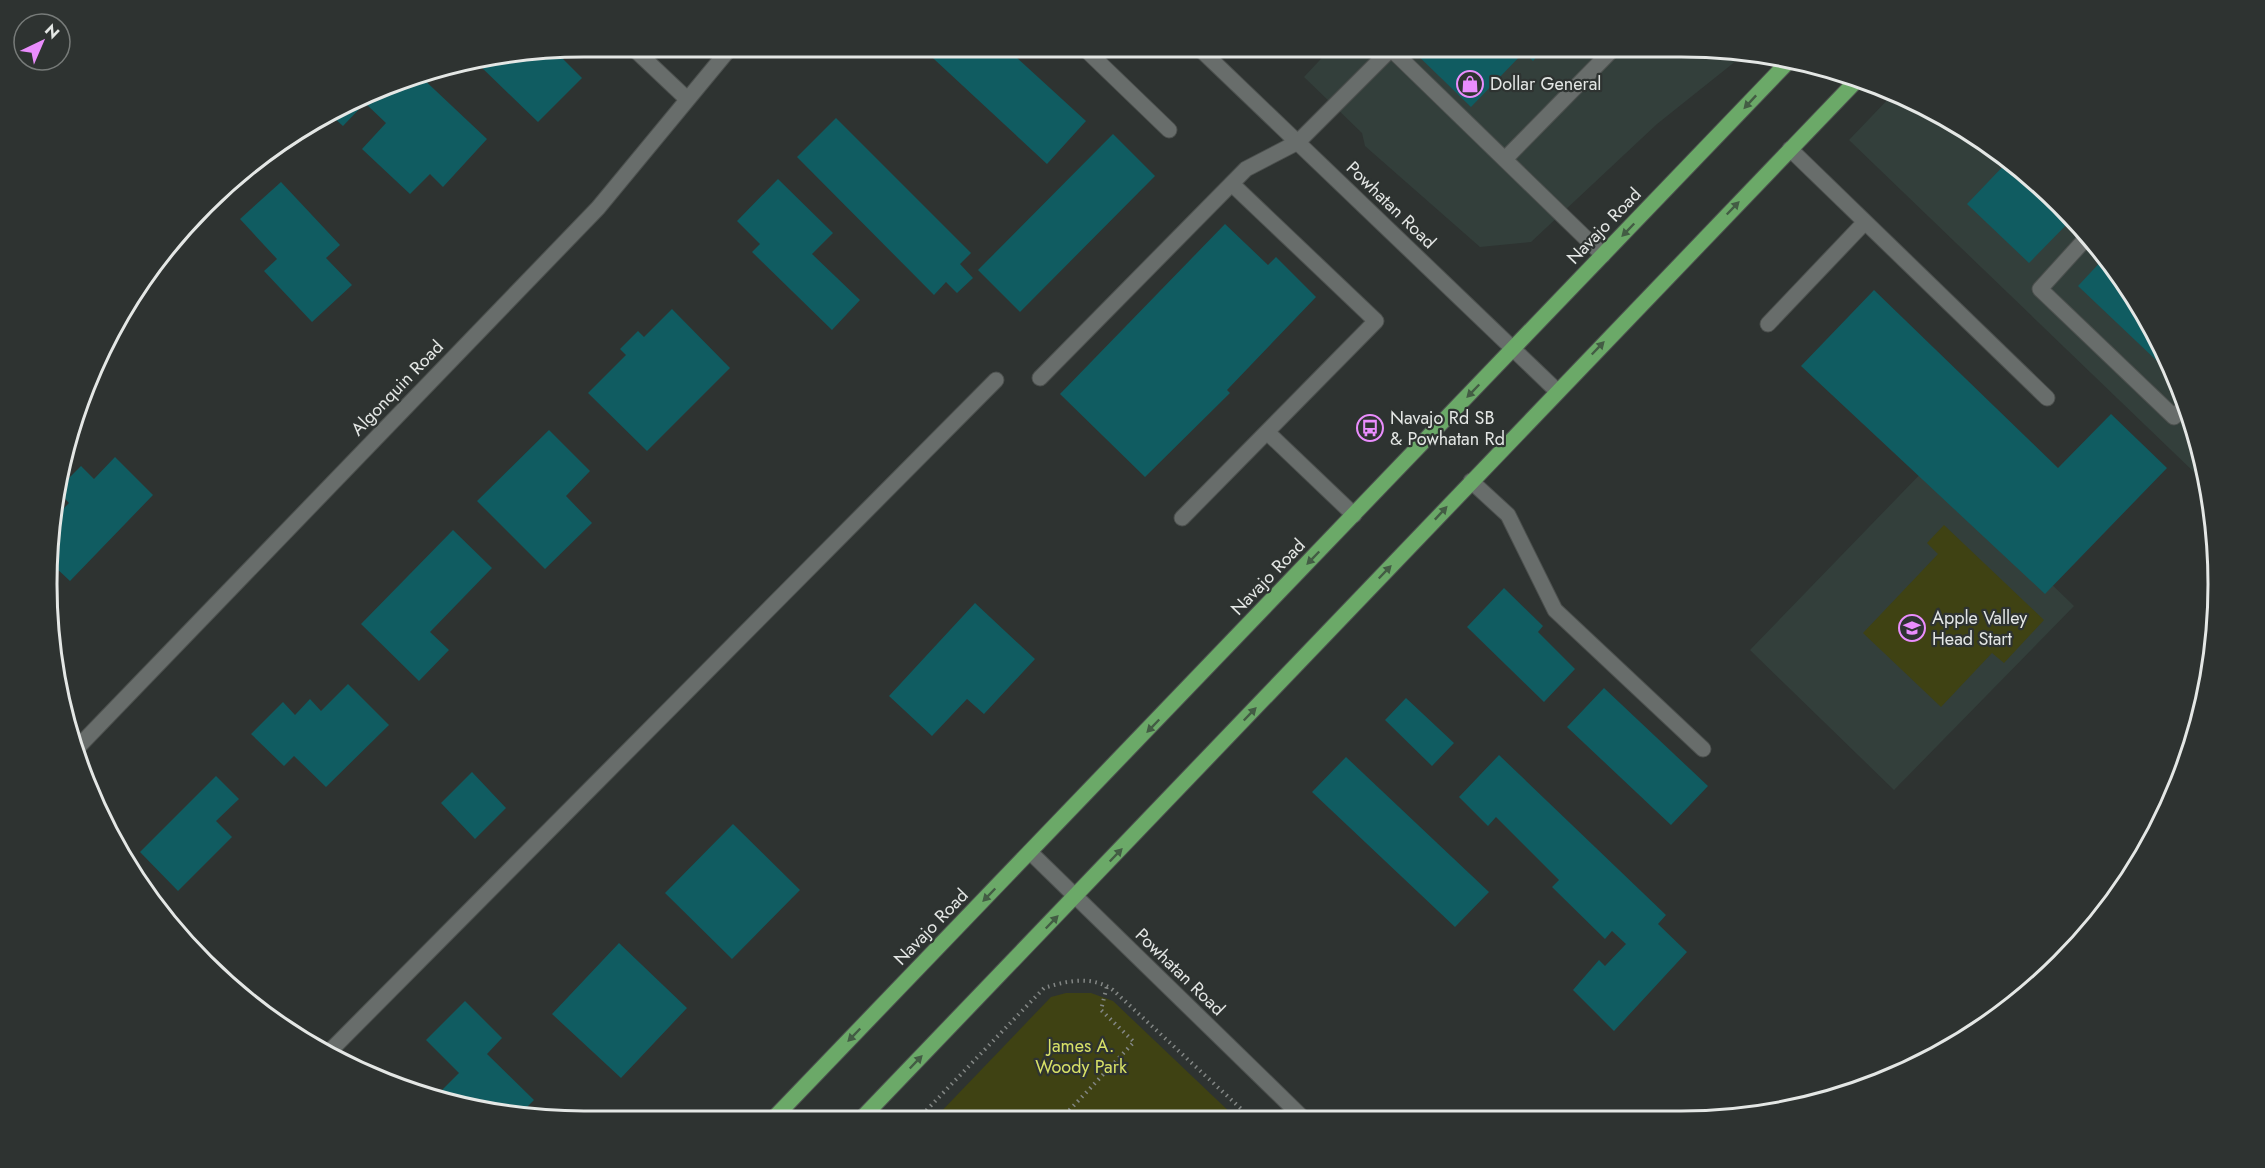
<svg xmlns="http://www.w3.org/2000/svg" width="2265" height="1168" font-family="Jost,sans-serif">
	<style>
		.built { fill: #333f3b }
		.green { fill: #3f4213 }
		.building { fill: #105c61 }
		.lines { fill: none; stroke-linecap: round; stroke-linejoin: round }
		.minor-casing { stroke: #4c504e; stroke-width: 17 }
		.major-casing { stroke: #4c504e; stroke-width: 17 }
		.path { stroke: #838785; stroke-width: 4; stroke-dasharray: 1.5 4.5; stroke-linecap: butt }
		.minor { stroke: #686d6b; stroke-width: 15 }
		.major { stroke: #6ba968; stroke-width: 15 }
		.oneway { fill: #435c44 }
		.labels { text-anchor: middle; stroke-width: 4.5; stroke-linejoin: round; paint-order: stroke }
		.poi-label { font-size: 18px; fill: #e4e7e5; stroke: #2e3331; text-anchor: start }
		.street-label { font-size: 18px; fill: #e4e7e5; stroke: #2e3331 }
		.park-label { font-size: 18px; fill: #d8e167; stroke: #2e3331 }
		.rim { fill: none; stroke: #e4e7e5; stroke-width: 3 }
	</style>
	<rect width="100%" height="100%" fill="#2e3331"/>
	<!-- built -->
	<path class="built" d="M1332,47L1716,48L1746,53L1657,124L1531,242L1480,247L1365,146L1362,133L1304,77Z
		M1894,93L1918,102L2008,157L2085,229L2146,315L2190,411L2203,468L2197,475L1849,140Z
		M1929,465L2074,606L1894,790L1750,650Z"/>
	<!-- green -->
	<path class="green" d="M1944,525L2044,620L2004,663L1992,653L1941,707L1863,633L1938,554L1927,543Z
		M1066,993H1091L1113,1001L1236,1118L934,1119L1051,997Z"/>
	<!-- building -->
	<path class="building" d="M921,47H1005L1086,121L1047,164Z
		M1409,47H1545L1533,61L1524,52L1471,107Z
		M555,51L582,78L538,122L478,64Z
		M418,74L487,139L443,187L430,174L410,194L362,149L386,123L365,103L343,126L333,117Z
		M836,118L971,253L960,264L973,278L957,293L946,282L934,295L797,157Z
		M1113,134L1155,176L1020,312L978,270Z
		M2010,159L2073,218L2029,263L1967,204Z
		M778,179L833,233L812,254L860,300L832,330L752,252L760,244L737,221Z
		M281,182L340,245L326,258L352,285L312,322L264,271L277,259L240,219Z
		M1225,224L1268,265L1276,257L1316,297L1227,390L1230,393L1145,477L1060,394Z
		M2105,257L2146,315L2175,378L2078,286Z
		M1874,290L2058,468L2111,414L2167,468L2045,594L1801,366Z
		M672,309L730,368L647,451L588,393L626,355L620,349L638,331L644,337Z
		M549,430L590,471L566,496L592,523L545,569L477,501Z
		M115,457L153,495L70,581L54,566L56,516L69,503L57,490L81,466L94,479Z
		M453,530L492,568L430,632L449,650L419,681L361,624Z
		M1504,588L1543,626L1538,632L1575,669L1544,702L1467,627Z
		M975,603L1035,659L984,714L967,699L932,736L889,696Z
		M348,684L389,725L326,787L294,756L284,766L251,734L283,702L295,715L310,699L321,711Z
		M1604,688L1708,786L1671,825L1567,727Z
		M1406,698L1454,743L1432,766L1385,720Z
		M1499,755L1666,915L1658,924L1687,952L1614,1031L1573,990L1599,960L1605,966L1626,944L1612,931L1605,939L1552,887L1559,880L1496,817L1488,826L1459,797Z
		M1346,757L1489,892L1455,927L1312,792Z
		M472,772L506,808L475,839L441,803Z
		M216,776L239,799L216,821L232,837L178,891L140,852Z
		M733,824L800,890L732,959L665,893Z
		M619,943L687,1008L621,1078L552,1014Z
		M465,1001L502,1038L487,1054L534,1100L519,1115L457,1105L442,1090L459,1073L426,1040Z"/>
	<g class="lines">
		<defs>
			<path id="minor" d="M632,47L687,99
				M1083,47L1169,130
				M1198,47L1557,391
				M1790,149L2047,398
				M1505,159L1614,48
				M2089,235L2040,289L2174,417L2187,404
				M1768,324L1865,222
				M1040,378L1246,169L1298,142L1391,49L1603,255
				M1267,432L1354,515
				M1471,481L1508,515L1555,610L1703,749
				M1182,518L1376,321L1232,184
				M79,746L598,208L731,47
				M1030,852L1303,1118
				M328,1053L996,380"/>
			<path id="major" d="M861,1119L1858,79
				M772,1120L1790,60"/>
		</defs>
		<!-- minor casing -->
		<use href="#minor" class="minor-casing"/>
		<!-- major casing -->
		<use href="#major" class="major-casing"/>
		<!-- path -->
		<path class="path" d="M918,1119L1044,988C1066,981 1092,975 1113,990L1251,1118
			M1061,1119L1134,1042L1101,1010L1107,986"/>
		<!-- minor -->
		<use href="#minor" class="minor"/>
		<!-- major -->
		<use href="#major" class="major"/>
	</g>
	<!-- one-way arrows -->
	<defs><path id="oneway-solid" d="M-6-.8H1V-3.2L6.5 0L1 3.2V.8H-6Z" transform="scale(1.5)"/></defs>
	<g class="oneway">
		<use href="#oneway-solid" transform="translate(1750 102) rotate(133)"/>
		<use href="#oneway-solid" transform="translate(1733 208) rotate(-46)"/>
		<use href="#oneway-solid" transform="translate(1628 230) rotate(134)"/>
		<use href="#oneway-solid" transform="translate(1598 348) rotate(-46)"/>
		<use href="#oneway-solid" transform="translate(1473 391) rotate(134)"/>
		<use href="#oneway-solid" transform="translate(1441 513) rotate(-47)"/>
		<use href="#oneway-solid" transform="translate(1313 558) rotate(134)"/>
		<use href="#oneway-solid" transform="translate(1385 572) rotate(-46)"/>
		<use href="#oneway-solid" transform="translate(1250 714) rotate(-46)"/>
		<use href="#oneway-solid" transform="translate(1153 726) rotate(134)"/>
		<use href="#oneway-solid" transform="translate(1116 855) rotate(-46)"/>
		<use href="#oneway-solid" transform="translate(989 895) rotate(134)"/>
		<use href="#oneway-solid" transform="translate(1052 922) rotate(-46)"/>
		<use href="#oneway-solid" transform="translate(854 1035) rotate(134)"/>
		<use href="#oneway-solid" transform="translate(916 1062) rotate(-46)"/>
	</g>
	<!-- icons -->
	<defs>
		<symbol id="shop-ring" viewBox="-11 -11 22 22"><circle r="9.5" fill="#2e3331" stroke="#ea8dfd" stroke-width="1.5"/><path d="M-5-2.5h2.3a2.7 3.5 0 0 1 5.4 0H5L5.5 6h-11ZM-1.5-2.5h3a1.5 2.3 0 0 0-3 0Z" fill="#ea8dfd"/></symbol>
		<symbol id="bus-ring" viewBox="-11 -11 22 22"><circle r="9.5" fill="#2e3331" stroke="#ea8dfd" stroke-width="1.5"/><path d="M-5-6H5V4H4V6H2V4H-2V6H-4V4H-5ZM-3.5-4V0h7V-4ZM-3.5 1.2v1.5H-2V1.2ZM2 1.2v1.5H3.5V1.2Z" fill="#ea8dfd"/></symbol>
		<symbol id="school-ring" viewBox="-11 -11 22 22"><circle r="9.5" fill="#2e3331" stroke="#ea8dfd" stroke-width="1.5"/><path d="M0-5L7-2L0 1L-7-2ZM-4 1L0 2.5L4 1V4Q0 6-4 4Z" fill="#ea8dfd"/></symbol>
	</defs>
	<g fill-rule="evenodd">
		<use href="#shop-ring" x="1455" y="69" width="30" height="30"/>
		<use href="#bus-ring" x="1355" y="413" width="30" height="30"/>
		<use href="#school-ring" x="1897" y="613" width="30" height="30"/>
	</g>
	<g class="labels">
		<!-- poi labels -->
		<g class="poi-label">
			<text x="1490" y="90">Dollar General</text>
			<text x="1390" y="424">Navajo Rd SB<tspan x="1390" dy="21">&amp; Powhatan Rd</tspan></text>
			<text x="1932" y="624">Apple Valley<tspan x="1932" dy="21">Head Start</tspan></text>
		</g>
		<!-- street labels -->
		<g class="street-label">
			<text transform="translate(1391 205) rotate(44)" y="6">Powhatan Road</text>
			<text transform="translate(1604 226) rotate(-46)" y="6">Navajo Road</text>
			<text transform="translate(397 388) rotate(-46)" y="6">Algonquin Road</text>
			<text transform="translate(1268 577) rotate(-46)" y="6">Navajo Road</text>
			<text transform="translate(931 927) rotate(-46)" y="6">Navajo Road</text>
			<text transform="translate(1180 972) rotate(44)" y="6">Powhatan Road</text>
		</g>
		<!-- park labels -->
		<g class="park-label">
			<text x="1081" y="1052">James A.<tspan x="1081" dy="21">Woody Park</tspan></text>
		</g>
	</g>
	<!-- crop -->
	<path d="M0 0H2265V1168H0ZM584 57H1681A527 527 0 0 1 2208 584V584A527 527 0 0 1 1681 1111H584A527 527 0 0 1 57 584V584A527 527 0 0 1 584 57Z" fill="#2e3331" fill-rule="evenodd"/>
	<path class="rim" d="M584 57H1681A527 527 0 0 1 2208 584V584A527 527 0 0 1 1681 1111H584A527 527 0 0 1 57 584V584A527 527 0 0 1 584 57Z"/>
	<!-- north arrow -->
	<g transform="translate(42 42) rotate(44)"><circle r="28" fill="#2e3331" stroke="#777b79" stroke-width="1.5"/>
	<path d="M0-4.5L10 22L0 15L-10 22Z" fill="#ea8dfd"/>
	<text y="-9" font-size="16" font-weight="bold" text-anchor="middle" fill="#e4e7e5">N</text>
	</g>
</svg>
